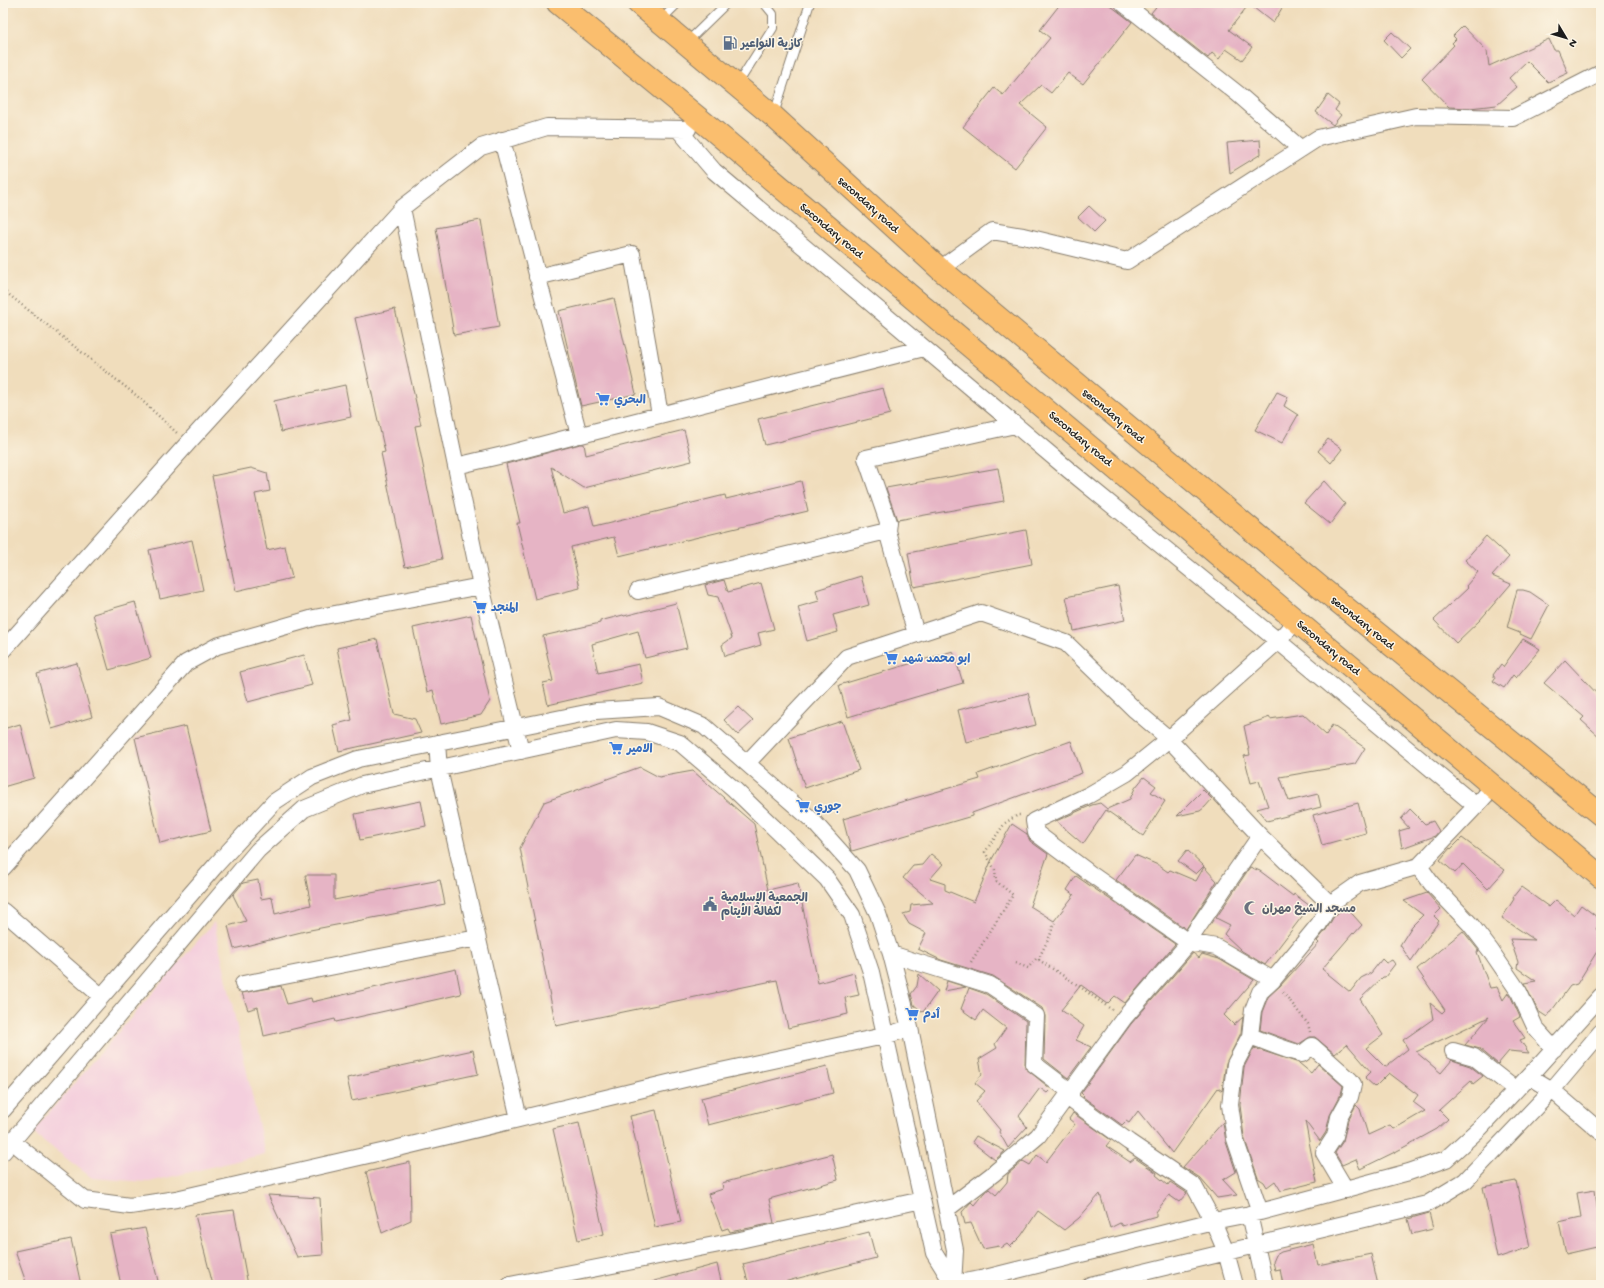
<svg xmlns="http://www.w3.org/2000/svg" width="1604" height="1288" font-family="'Gochi Hand','Playpen Sans Arabic',sans-serif">
	<style>
		.built { fill: #f4cfdd }
		.building { fill: #e6b4c5 }
		.lines { fill: none; stroke-linecap: round; stroke-linejoin: round }
		.lane-casing { stroke: #867c6c; stroke-width: 10 }
		.street-casing { stroke: #867c6c; stroke-width: 18 }
		.primary-casing { stroke: #867c6c; stroke-width: 24 }
		.path { stroke: #867c6c; stroke-width: 2.5; stroke-dasharray: 1 3; stroke-linecap: butt }
		.lane { stroke: #fff; stroke-width: 8 }
		.street { stroke: #fff; stroke-width: 16 }
		.primary { stroke: #fabe6e; stroke-width: 22 }
		.labels { text-anchor: middle; stroke-width: 3; stroke-linejoin: round; paint-order: stroke }
		.service-label { font-size: 12px; font-weight: bold; fill: #4e5e75; stroke: #fcf5e5; text-anchor: start }
		.street-label { font-size: 12px; fill: #1c1c1c; stroke: #fcf5e5 }
		.shop-label { font-size: 12px; font-weight: bold; fill: #366cbe; stroke: #fcf5e5; text-anchor: start }
		.worship-label { font-size: 12px; font-weight: bold; fill: #5b616d; stroke: #fcf5e5; text-anchor: start }
	</style>
	<rect width="100%" height="100%" fill="#fcf5e5"/>
	<filter id="ink" filterUnits="userSpaceOnUse"><feTurbulence type="fractalNoise" baseFrequency=".025" numOctaves="2"/><feDisplacementMap in="SourceGraphic" scale="8" xChannelSelector="R" yChannelSelector="G"/><feConvolveMatrix kernelMatrix="1 2 1 2 8 2 1 2 1" color-interpolation-filters="sRGB"/></filter>
	<filter id="wash" filterUnits="userSpaceOnUse"><feTurbulence type="fractalNoise" baseFrequency=".012" numOctaves="4" result="noise"/><feDisplacementMap in="SourceGraphic" scale="16" xChannelSelector="R" yChannelSelector="G"/><feGaussianBlur stdDeviation="0.9" result="paint"/><feColorMatrix in="noise" values="0 0 0 0 0 0 0 0 0 0 0 0 0 0 0 0 0 1.4 0 .05"/><feComposite in="paint" operator="in"/></filter>
	<g filter="url(#wash)">
		<rect width="100%" height="100%" fill="#f0ddbc"/>
		<!-- built -->
		<path class="built" d="M214,922L265,1154L149,1182L92,1178L32,1132Z"/>
		<g id="blocks">
			<!-- building -->
			<path class="building" d="M1061,3H1107L1132,22L1083,84L1068,73L1051,93L1041,85L1020,105L1047,127L1015,168L963,127L994,88L1003,95L1050,38L1040,30Z
				M1159,3H1285L1273,23L1249,4L1229,30L1252,47L1242,60L1226,49L1219,59L1212,53L1208,58L1151,13Z
				M1463,26L1487,51L1489,66L1549,39L1554,50H1558L1568,73L1548,82L1527,61L1509,78L1517,87L1497,105L1469,108L1449,107L1422,79L1454,45L1452,43L1456,39L1453,36Z
				M1392,32L1410,49L1401,58L1384,40Z
				M1328,95L1339,104L1335,110L1341,115L1333,125L1316,112Z
				M1260,140L1261,154L1230,173L1227,143Z
				M1089,206L1105,221L1094,232L1078,217Z
				M481,220L499,327L454,335L436,228Z
				M614,298L636,394L581,406L559,311Z
				M395,309L421,425L415,426L442,559L405,567L381,453L385,452L355,318Z
				M345,385L351,417L281,432L274,401Z
				M883,388L890,414L765,445L758,419Z
				M1277,392L1288,397L1284,406L1298,415L1282,443L1255,430Z
				M684,430L692,461L584,488L551,467L563,513L589,506L594,527L725,495L726,499L801,481L808,511L619,556L614,537L571,547L580,588L535,599L517,523H520L506,464L580,444H584L586,455Z
				M1328,439L1342,449L1331,463L1318,451Z
				M251,468L267,473L270,491L255,494L267,550L285,546L292,578L236,591L212,476Z
				M998,468L1004,501L897,520L886,488Z
				M1324,481L1345,504L1330,524L1304,503Z
				M1026,530L1032,564L914,587L908,553Z
				M1486,536L1509,557L1492,576L1511,584L1480,620L1456,643L1434,620L1468,588L1466,586L1478,572L1465,560Z
				M192,540L203,590L160,599L149,550Z
				M861,576L869,605L833,615L838,632L807,641L798,607L819,601L816,590Z
				M724,580L728,592L761,583L774,629L758,633L761,645L725,656L722,645L732,638L718,597L708,595L705,585Z
				M1118,586L1125,620L1074,631L1066,597Z
				M1517,590H1523L1530,592L1549,605L1531,639L1520,634V633L1507,628Z
				M135,602L151,658L109,670L93,614Z
				M676,603L687,648L645,658L638,631L592,644L598,673L639,664L643,683L548,705L543,683L553,681L543,636L600,623V621L623,615L624,616Z
				M471,615L490,701L481,715L441,724L433,690L427,692L413,628Z
				M377,639L394,714L415,719L421,733L339,751L333,725L352,720L337,648Z
				M1523,639L1540,649L1516,678L1513,675L1504,688L1493,681L1495,678L1493,675L1501,664L1503,667Z
				M953,651L963,683L848,717L839,685Z
				M304,655L312,685L248,702L240,672Z
				M1565,660L1601,698V738L1581,720L1584,717L1544,683Z
				M77,663L92,717L52,729L37,674Z
				M1028,693L1036,725L966,742L958,710Z
				M738,707L753,721L738,735L724,720Z
				M1303,714L1326,735L1332,725L1365,748L1355,764L1280,777L1289,801L1318,794L1321,807L1267,821L1257,809L1268,806L1259,781L1251,783L1244,756L1250,755L1244,726L1270,717V719Z
				M842,721L859,770L805,788L789,738Z
				M20,724L34,778L3,787V729Z
				M186,726L211,831L160,843L135,738Z
				M1071,741L1082,773L972,813V816L852,851L851,850L843,819L980,779L978,774Z
				M640,767L659,777L693,771L754,824L768,890L798,883L818,983L854,973L859,995L845,998L848,1014L788,1028L777,980L556,1026L520,848L544,802Z
				M1144,777L1156,786L1151,792L1165,801L1143,836L1106,810L1083,844L1056,821L1092,805L1100,803L1107,809L1130,799L1135,788Z
				M1203,790L1212,799L1205,807L1200,811L1177,816Z
				M421,801L426,826L360,840L355,814Z
				M1358,803L1366,833L1322,845L1313,815Z
				M1410,809L1425,824L1433,821L1439,831L1435,836L1402,848L1399,831L1409,828L1401,819Z
				M1012,824L1027,834L1030,841L1048,854L1030,906L1054,921L1074,895L1067,890L1076,876L1175,944L1125,1003L1115,996L1107,1004L1081,985L1061,1010L1084,1026L1076,1040L1091,1047L1068,1078L1044,1059L1045,1016L1042,1008L993,976L941,960L918,949L926,933L909,924L903,914L910,912L911,905L933,903L903,878L913,866L922,865L931,854L943,864L930,879L945,884V890L974,902L992,859Z
				M1462,838L1505,870L1488,889L1463,864L1455,873L1440,860L1450,848L1451,849Z
				M1187,850L1204,866L1196,874L1178,861Z
				M1135,855L1158,865L1168,872L1170,870L1196,881L1204,867L1217,881L1186,929L1116,880Z
				M1250,867L1260,871L1293,896L1294,894L1310,906L1265,965L1242,951L1224,934L1230,925L1216,918Z
				M305,875H334V900L440,880L445,904L305,931L234,949L228,926L246,921L233,895L243,883L258,880L261,899L272,897L275,914L311,905Z
				M1521,887L1549,907L1556,900L1574,915L1581,905L1601,920V922L1596,929L1601,933V945L1577,984L1570,986L1547,1017L1538,1011L1524,983L1536,981L1517,968L1518,962L1510,939L1535,940L1502,918L1514,899L1513,897Z
				M1427,893L1441,909L1434,916L1439,921L1411,961L1400,945L1412,926L1423,915L1404,901Z
				M1345,906L1362,925L1354,934L1353,933L1322,969L1350,992L1361,978L1371,973L1382,959L1386,963L1392,960L1395,964L1385,977H1383L1360,999L1383,1035L1366,1048L1385,1067L1408,1049L1403,1040L1433,1019L1430,1003L1442,1013L1445,1010L1417,969L1463,931L1479,951L1477,952L1490,988L1497,987L1503,1000L1508,993L1511,997L1520,1017L1513,1021L1525,1038L1520,1040L1529,1053L1509,1051L1498,1064L1480,1049L1465,1045L1489,1017L1416,1052L1441,1073L1452,1060L1470,1066L1483,1076L1473,1084L1471,1081L1439,1110L1448,1119L1437,1129L1397,1151L1360,1169L1356,1159L1342,1165L1335,1153L1343,1141L1348,1120L1356,1105L1360,1109L1368,1135L1390,1125L1394,1129L1425,1111L1413,1102L1418,1095L1389,1073L1375,1087L1365,1078L1371,1072L1347,1044L1335,1054L1315,1037H1310L1299,1044L1260,1030L1262,1012L1268,997L1280,986L1319,943L1317,941L1326,930L1333,918Z
				M1193,953L1199,958L1202,954L1219,959L1254,980L1224,1015L1234,1025L1243,1017L1241,1033L1226,1063L1222,1091L1218,1088L1172,1153L1138,1111L1129,1123L1126,1121L1122,1125L1083,1097L1084,1096L1081,1093L1131,1024Z
				M456,969L461,994L336,1022L335,1019L264,1036L258,1007L248,1010L242,993L281,986L287,1004L311,998L312,1002Z
				M919,974L938,991L923,1012L914,1005L911,994L917,986Z
				M947,981L966,987L944,991Z
				M969,988L986,994L1026,1021L1025,1068L1051,1089L1047,1093L1040,1088L1019,1116L1027,1127L1008,1148L999,1132L1000,1130L976,1101L985,1091L975,1083L982,1074L979,1059L997,1048L995,1044L1006,1028L983,1010L976,1020L961,1009Z
				M1254,1048L1299,1063L1311,1073L1318,1064L1343,1086L1341,1094L1330,1115L1326,1132L1320,1141L1305,1121L1317,1182L1281,1191L1275,1181L1267,1187L1264,1182L1258,1178L1244,1137L1240,1105L1244,1067Z
				M473,1050L478,1074L352,1101L347,1078Z
				M827,1066L833,1093L708,1125L701,1098Z
				M656,1110L681,1222L655,1227L630,1116Z
				M1073,1113L1111,1140L1106,1146L1130,1162L1135,1158L1157,1173L1156,1175L1168,1185L1170,1182L1187,1193L1179,1202L1169,1195L1156,1212V1216L1122,1226L1120,1223L1110,1228L1100,1194L1079,1218L1064,1230L1038,1211L1021,1236L1010,1247L1007,1244L1001,1248L999,1246L983,1249L971,1223L965,1224L962,1212L971,1202L974,1205L984,1193L989,1189L996,1195L1007,1182L1008,1174L1023,1161L1030,1165L1037,1155L1046,1162L1075,1124L1069,1119Z
				M1223,1122L1226,1142L1236,1172L1223,1180L1237,1195L1217,1198L1200,1178L1183,1167Z
				M579,1123L604,1234L578,1240L553,1129Z
				M976,1136L1005,1151L995,1160L972,1142Z
				M832,1154L838,1180L769,1199L774,1223L730,1232L728,1228L722,1230L708,1194L723,1189L722,1183Z
				M410,1162L411,1220L382,1233L366,1172Z
				M1516,1181L1530,1247L1497,1258L1483,1187Z
				M1595,1190L1598,1213H1601V1246L1566,1254L1559,1222L1581,1217L1577,1193Z
				M268,1195L320,1198L323,1255L297,1257Z
				M234,1210L248,1285H213L195,1215Z
				M1429,1213L1433,1229L1412,1234L1408,1219Z
				M145,1228L159,1285H121L110,1234Z
				M869,1232L876,1258L772,1285H749L743,1264Z
				M71,1239L81,1285H27L15,1251Z
				M1313,1244L1318,1265L1371,1254L1378,1285H1283L1280,1269L1275,1270L1273,1262L1276,1255L1281,1252Z
				M717,1264L722,1285H655L654,1281Z"/>
		</g>
	</g>
	<g filter="url(#ink)">
		<use href="#blocks" fill-opacity="0" stroke="#867c6c" stroke-width="1"/>
		<g class="lines">
			<defs>
				<path id="lane" d="M660,21L678,3
					M686,43L727,3
					M737,85L773,28V14L764,3
					M774,114L810,3"/>
				<path id="street" d="M1123,3L1238,94L1301,149
					M678,129L714,171L1070,471L1278,641L1476,806L1494,786
					M502,140L579,435
					M402,208L481,586L521,751
					M940,269L992,231L1023,236L1127,261L1318,138L1416,116L1513,118L1601,73
					M537,277L632,254L660,415
					M456,466L503,455L579,435H581L924,348
					M638,591L887,531
					M916,634L887,531L888,522L866,458L1015,425
					M3,650L188,443L402,208L481,147L547,127L688,129
					M437,743L439,769L519,1119
					M747,763L847,657L981,613L1066,643L1135,710L1169,739L1278,641L1297,620
					M1260,836L1330,904
					M1419,866L1431,883L1471,925L1491,951L1519,992L1536,1029L1554,1049
					M3,868L186,663L217,646L314,618L481,586
					M3,911L101,996
					M891,954L990,985L1036,1016L1034,1064L1071,1092V1100L1129,1142L1194,1186L1213,1221L1226,1252L1235,1285
					M243,984L477,938
					M1250,1036C1267,1042 1284,1050 1302,1054L1312,1046L1350,1080L1353,1084L1350,1097L1339,1117L1335,1136L1324,1153L1346,1190
					M1453,1051L1474,1057L1516,1090
					M1529,1076L1552,1090L1601,1132
					M3,1110L216,865L274,802L312,777L358,759L468,737L596,711L659,707L704,726L812,820L857,870L878,914L891,954L910,1028L955,1250L953,1285
					M13,1142L85,1200L130,1206L176,1199L390,1150L693,1077L884,1036L910,1028
					M3,1152L258,850L304,809L362,785L616,730L647,732L680,743L734,789L827,879L852,915L871,972L934,1253L953,1284
					M947,1209L993,1174L1038,1136L1124,1018L1187,945L1188,942L1231,878L1260,836L1169,739L1127,773L1089,795L1034,821L1036,833L1088,872L1188,942L1216,947L1273,980
					M1260,1212L1235,1139L1230,1105L1235,1064L1250,1036L1253,1010L1260,992L1273,980L1319,924L1330,904L1360,883L1419,866L1476,806
					M1249,1214L1265,1285
					M510,1285L740,1240L922,1200
					M947,1285L981,1279L1213,1221L1260,1212L1409,1172L1446,1159L1481,1127L1529,1076L1601,996
					M1090,1285L1427,1204L1465,1181L1552,1090L1601,1032"/>
				<path id="primary" d="M558,3L713,130L1601,877
					M638,3L773,116L940,269L1320,587L1601,815"/>
			</defs>
			<!-- lane casing -->
			<use href="#lane" class="lane-casing"/>
			<!-- street casing -->
			<use href="#street" class="street-casing"/>
			<!-- primary casing -->
			<use href="#primary" class="primary-casing"/>
			<!-- path -->
			<path class="path" d="M3,290L137,396L177,433
				M1039,960C1041,950 1052,936 1052,928L1055,923
				M971,962L1013,895L996,881L995,870L985,852L1005,823L1018,815H1020
				M1016,963L1028,968L1036,959L1039,960L1079,986L1112,1010
				M1283,992L1308,1024L1310,1032"/>
			<!-- lane -->
			<use href="#lane" class="lane"/>
			<!-- street -->
			<use href="#street" class="street"/>
			<!-- primary -->
			<use href="#primary" class="primary"/>
		</g>
	</g>
	<!-- icons -->
	<defs>
		<symbol id="fuel-bare" viewBox="-9 -9 18 18"><path d="M-5.5-6h7V0h2V4h1.3V-2.5L3-4.5l.8-.8L6-3V5H2.5V1h-1V6h-7ZM-4.2-4.7v3.2H.2V-4.7Z" fill="#5c6f8a" stroke="#fcf5e5" stroke-width="2.5" paint-order="stroke"/></symbol>
		<symbol id="supermarket-bare" viewBox="-9 -9 18 18"><path d="M-6-5.5h2.5l.6 2H6L4.5 2H-2.5L-4.4-4H-6ZM-1.5 3.2a1.3 1.3 0 1 0 .1 0ZM3 3.2a1.3 1.3 0 1 0 .1 0Z" fill="#3f7fe0" stroke="#fcf5e5" stroke-width="2.5" paint-order="stroke"/></symbol>
		<symbol id="civic-bare" viewBox="-9 -9 18 18"><path d="M-.6-6.5H3V-4.5H.6V-3L4-1V1h2V6H-6V1h2V-1L-.6-3ZM-1.2 2.5V6h2.4V2.5Z" fill="#5c6f8a" stroke="#fcf5e5" stroke-width="2.5" paint-order="stroke"/></symbol>
		<symbol id="mosque-bare" viewBox="-9 -9 18 18"><path d="M3.5-4.9A6 6 0 1 0 3.5 4.9A5 5 0 1 1 3.5-4.9Z" fill="#6b7280" stroke="#fcf5e5" stroke-width="2.5" paint-order="stroke"/></symbol>
	</defs>
	<g fill-rule="evenodd">
		<use href="#fuel-bare" x="720" y="33" width="20" height="20"/>
		<use href="#supermarket-bare" x="593" y="389" width="20" height="20"/>
		<use href="#supermarket-bare" x="470" y="597" width="20" height="20"/>
		<use href="#supermarket-bare" x="881" y="648" width="20" height="20"/>
		<use href="#supermarket-bare" x="606" y="738" width="20" height="20"/>
		<use href="#supermarket-bare" x="793" y="796" width="20" height="20"/>
		<use href="#civic-bare" x="700" y="894" width="20" height="20"/>
		<use href="#mosque-bare" x="1241" y="898" width="20" height="20"/>
		<use href="#supermarket-bare" x="902" y="1004" width="20" height="20"/>
	</g>
	<g class="labels">
		<!-- service labels -->
		<g class="service-label">
			<text x="741" y="47">كازية النواعير</text>
			<text x="721" y="901">الجمعية الإسلامية<tspan x="721" dy="14">لكفالة الأيتام</tspan></text>
		</g>
		<!-- street labels -->
		<g class="street-label">
			<text transform="translate(869 204) rotate(42)" y="4">secondary road</text>
			<text transform="translate(832 230) rotate(40)" y="4">Secondary road</text>
			<text transform="translate(1114 415) rotate(40)" y="4">secondary road</text>
			<text transform="translate(1081 438) rotate(40)" y="4">Secondary road</text>
			<text transform="translate(1363 622) rotate(39)" y="4">secondary road</text>
			<text transform="translate(1329 647) rotate(40)" y="4">Secondary road</text>
		</g>
		<!-- shop labels -->
		<g class="shop-label">
			<text x="614" y="403">البحري</text>
			<text x="491" y="611">المنجد</text>
			<text x="902" y="662">ابو محمد شهد</text>
			<text x="627" y="752">الامير</text>
			<text x="814" y="810">جوري</text>
			<text x="923" y="1018">ٱدم</text>
		</g>
		<!-- worship labels -->
		<g class="worship-label">
			<text x="1262" y="912">مسجد الشيخ مهران</text>
		</g>
	</g>
	<!-- margin -->
	<rect width="1604" height="1288" fill="none" stroke="#fcf5e5" stroke-width="16"/>
	<!-- north arrow -->
	<g transform="translate(1566 38) rotate(128)" stroke="#fcf5e5" stroke-width="3" paint-order="stroke">
	<path d="M0-3L7 15L0 10L-7 15Z" fill="#1c1c1c"/>
	<text y="-6" font-size="11" font-weight="bold" text-anchor="middle" fill="#1c1c1c">N</text>
	</g>
</svg>
